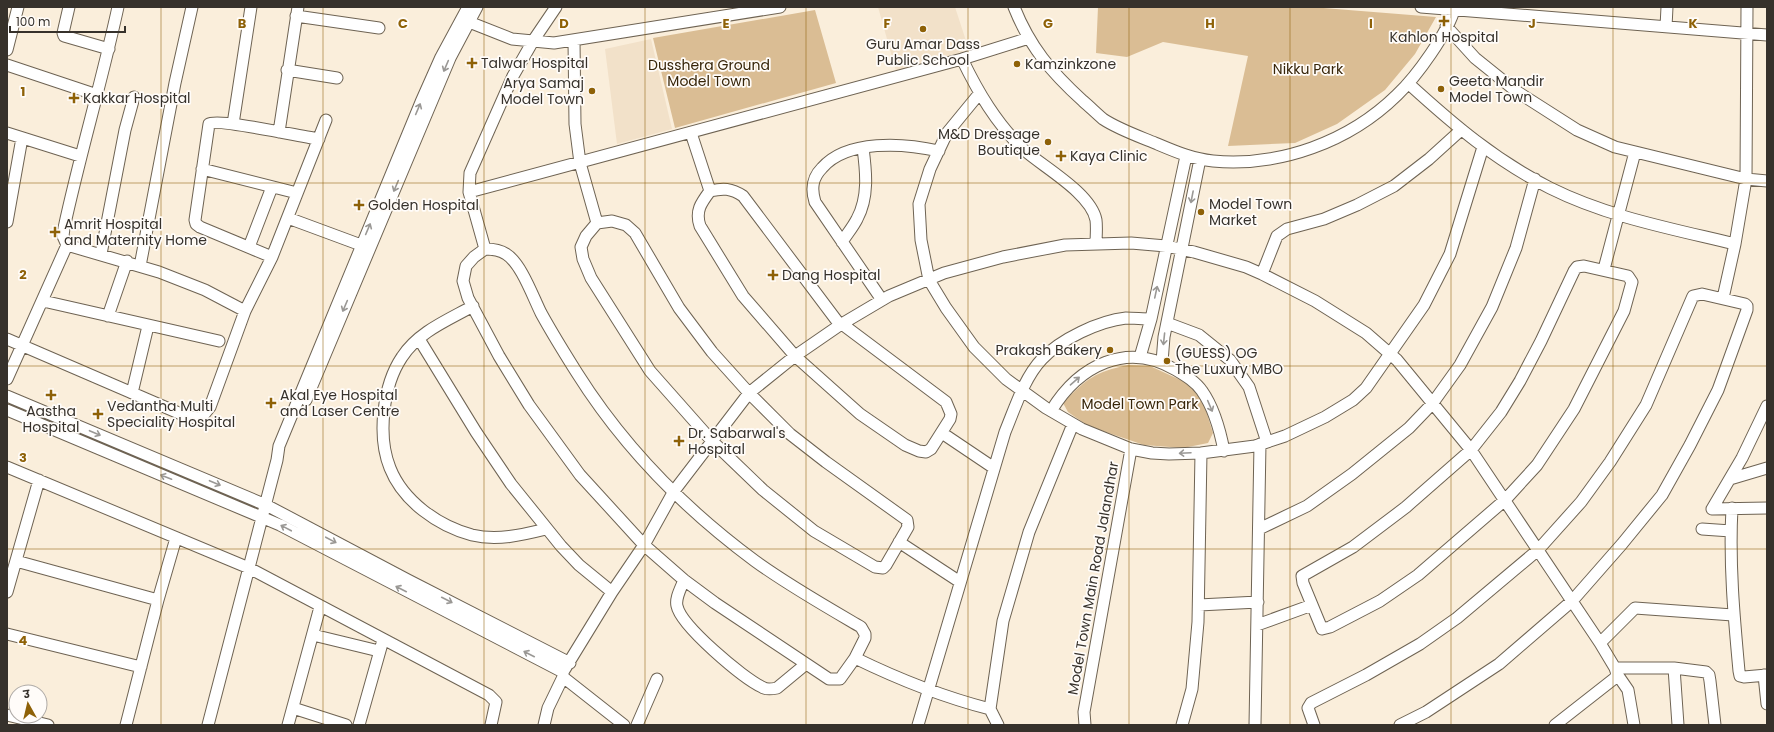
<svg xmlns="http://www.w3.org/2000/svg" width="1774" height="732" font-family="Poppins,'Noto Sans Devanagari',sans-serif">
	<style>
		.built { fill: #f2e1c9 }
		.green { fill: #dabd94 }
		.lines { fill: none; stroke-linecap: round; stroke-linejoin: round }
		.minor-casing { stroke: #6e6353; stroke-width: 13 }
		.minor { stroke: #fff; stroke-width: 11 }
		.oneway { stroke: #9a9895 }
		.grid { fill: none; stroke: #8e6107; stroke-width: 1; stroke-opacity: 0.55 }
		.poi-dot { fill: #8e6107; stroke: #fffcf9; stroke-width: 1.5 }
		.labels { text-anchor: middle; stroke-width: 3.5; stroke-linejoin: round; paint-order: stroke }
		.poi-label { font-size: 14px; fill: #36312b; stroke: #fffcf9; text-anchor: start }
		.park-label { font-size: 14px; fill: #372509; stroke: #fffcf9 }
		.street-label { font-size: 14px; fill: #36312b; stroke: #fffcf9 }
		.grid-label { font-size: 13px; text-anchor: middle; font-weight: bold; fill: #8e6107; stroke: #fffcf9; stroke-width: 3.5; stroke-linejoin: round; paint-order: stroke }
	</style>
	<rect width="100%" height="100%" fill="#faeedb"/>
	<!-- built -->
	<path class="built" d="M878,7H955L969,50L896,71Z
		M651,39L672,129L617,144L605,49Z"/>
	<!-- green -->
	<path class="green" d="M1098,7H1311L1436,17L1415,54L1385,90L1337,124L1295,143L1228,146L1248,56L1163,42L1127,57L1096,53Z
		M815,10L836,83L675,128L653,38Z
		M1128,365L1150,366L1187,383L1203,401L1213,433L1208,443L1183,448L1144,445L1088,426L1068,412L1063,403C1086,379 1095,372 1128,365Z"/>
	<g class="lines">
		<defs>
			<path id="minor" d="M69,7L63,33L64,36L109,49
				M1014,7C1030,47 1051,72 1083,101C1090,107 1096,113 1103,119C1118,129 1138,136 1155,143C1174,151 1192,159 1213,161C1280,167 1349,142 1397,95C1417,76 1448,33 1455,7
				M1421,7L1767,35
				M296,16L379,28
				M469,22L512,39L554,43L780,7
				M1446,26L1475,58L1516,91L1577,130L1615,147L1746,179L1767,181
				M1666,27L1667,7
				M574,40L575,124L580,163L597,223
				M7,50L18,7
				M962,59C978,92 996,123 1023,149C1043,167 1091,193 1096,220C1097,228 1096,237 1096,244
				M7,65L97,95
				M287,70L337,78
				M1409,84C1454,125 1495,160 1550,188C1608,217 1673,229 1735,244
				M979,94L947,133L930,169L919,204L921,240L929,280L946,308L974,347L1006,379L1046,408L1082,429L1131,449L1152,453L1169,454L1201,453L1255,446L1285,436L1325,417L1353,400L1366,388L1424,305L1450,254L1483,147
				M233,124L251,7
				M279,132L298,7
				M7,133L80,156
				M691,133L710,191
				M202,169L297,193
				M469,192L962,59L1029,38
				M288,218L361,245
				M612,221L626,225L635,233L679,308L712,352L749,393L790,434L826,462L907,520L908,527L886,565L883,568L875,567L814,531L763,490L712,441L650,371L591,278L583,259L581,247L586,236L597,223Z
				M7,222L22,138
				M842,242C847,234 853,227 857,219C869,197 866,171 863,148
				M67,245L63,236L64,228C80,154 102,81 118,7
				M249,247L272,187
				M485,249C492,249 500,250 506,254C521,263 533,297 541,313C552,333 565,354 577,373C623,446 686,510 755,561C788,585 825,606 861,627L865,634V638L855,658L840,679H829L715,603L684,580L644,545L580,475L529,405L499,356L468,298L463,281L466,266L474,257Z
				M485,249L469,192L470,173L513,76L533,41L556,7
				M101,254L125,130L134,97
				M272,257L200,227L196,224L195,220L209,124C217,118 303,137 319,139
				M140,266L175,83L192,7
				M1584,266L1628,276L1632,282L1624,311L1574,409L1537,465L1505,500L1418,575L1380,601L1330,627L1322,629L1303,583L1302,576L1353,547L1406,507L1471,450L1501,412L1520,381L1541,341L1574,271L1577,267Z
				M1604,269L1635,152
				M1262,274L1277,236L1287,229L1324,219L1357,205L1394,186L1429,159L1461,130
				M1723,298L1735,244L1746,179L1747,7
				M882,300L815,202C811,189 812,178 822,168C847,139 904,143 939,151
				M43,301L219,341
				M473,306C448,320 418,332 402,357C383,385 377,436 390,468C403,501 438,526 472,535C497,541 522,535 546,529
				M108,316L127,261
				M1167,323L1199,335L1230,360L1249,387L1267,442
				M840,325L743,196C731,188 723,188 710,191C701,203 695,211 700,226L743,296L795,356L860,414L905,445L919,451L926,452L931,449L950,419L951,414L946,402L842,324
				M7,339L188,417L201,418L210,407L245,311L272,257L326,120
				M419,339L476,432L511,484L561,546L579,565L612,592
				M1140,357L1151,319L1186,156
				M1162,362L1164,337L1200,159
				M7,379L67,245L159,272L205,290L245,311
				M132,393L148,326
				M7,396L266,505L408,580L570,663
				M306,400L450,58L477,7
				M7,410L280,525L563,672
				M1051,411C1079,365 1127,341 1176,370C1186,376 1196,382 1202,391C1214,408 1220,430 1224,451
				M942,433L994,468
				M7,467L249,568L489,695L496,702L491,725
				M1730,479L1767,468
				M1732,508C1729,563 1734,617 1739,671L1740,676L1744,677L1767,675
				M1712,509L1742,458L1767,406
				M1712,509L1767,508
				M1259,529L1307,506L1352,474L1409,428L1432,404L1460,365L1492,307L1516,248L1535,179
				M1702,529L1731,531
				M899,542L960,582
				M16,561L158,600
				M684,580C681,588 675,598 677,606C681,626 743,678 762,687C766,690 772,689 777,688L806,664
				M7,592L39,480
				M1199,605L1258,602
				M1257,625L1312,605
				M7,634L141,667
				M313,635L379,651
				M1600,643L1635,608L1733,615
				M855,658C898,679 943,697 990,709
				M1615,668H1674L1706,672L1709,675L1710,681L1715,725
				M1674,668L1678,725
				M1764,675L1767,704
				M563,677L624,725
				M293,708L346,725
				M7,715L48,725
				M126,725L158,600L176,538
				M208,725L277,460L279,446L421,102L441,57L468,7
				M288,725L320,607
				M359,725L383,640
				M544,725L548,708L563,677V672L612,592L644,545L674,491L749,393L795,356L840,325L889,296L944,273L1003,257L1065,245L1131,243L1166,246L1194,252L1246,267L1262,274L1315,301L1366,333L1397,360L1471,450L1600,643L1615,668L1617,674L1628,690L1634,725
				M637,725L657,679
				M918,725L1005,432C1015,408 1024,378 1042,359C1061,339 1099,321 1126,318C1134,318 1143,319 1151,319
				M998,725L990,709L1003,621L1029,532L1073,424
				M1085,725L1084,712L1131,449
				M1182,725L1192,689L1198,622L1201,453
				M1255,725L1260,444
				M1314,725L1308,708L1311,703L1366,675L1420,644L1457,618L1538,550L1581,502L1610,462L1646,405L1693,296L1702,294L1745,304L1747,306V310L1718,390L1690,445L1662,495L1622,544L1572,601L1499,664L1426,712L1400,725
				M1555,725L1615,678L1617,674"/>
		</defs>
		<!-- minor casing -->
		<use href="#minor" class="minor-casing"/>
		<!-- minor -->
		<use href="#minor" class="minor"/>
	</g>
	<!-- one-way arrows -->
	<defs><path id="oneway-shaft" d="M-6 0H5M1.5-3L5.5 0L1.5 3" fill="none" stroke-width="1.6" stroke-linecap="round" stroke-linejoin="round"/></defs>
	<g class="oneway">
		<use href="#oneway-shaft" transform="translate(446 66) rotate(113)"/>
		<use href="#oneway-shaft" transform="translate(418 109) rotate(-67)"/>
		<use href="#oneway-shaft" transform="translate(396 186) rotate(113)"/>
		<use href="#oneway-shaft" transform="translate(1192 197) rotate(101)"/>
		<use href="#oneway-shaft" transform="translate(368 229) rotate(-67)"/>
		<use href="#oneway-shaft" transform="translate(1156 292) rotate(-78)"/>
		<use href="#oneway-shaft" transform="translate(345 306) rotate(113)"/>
		<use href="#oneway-shaft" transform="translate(1164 339) rotate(96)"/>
		<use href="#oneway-shaft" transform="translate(1075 381) rotate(-41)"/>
		<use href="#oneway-shaft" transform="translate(1210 406) rotate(67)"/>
		<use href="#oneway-shaft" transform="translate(95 433) rotate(23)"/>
		<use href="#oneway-shaft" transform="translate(1185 453) rotate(177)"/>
		<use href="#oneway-shaft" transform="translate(166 477) rotate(-159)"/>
		<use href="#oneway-shaft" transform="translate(215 483) rotate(23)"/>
		<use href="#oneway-shaft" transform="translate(286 528) rotate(-152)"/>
		<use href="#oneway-shaft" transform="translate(331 540) rotate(28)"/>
		<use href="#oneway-shaft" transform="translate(401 589) rotate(-153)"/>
		<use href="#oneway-shaft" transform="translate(447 600) rotate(27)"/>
		<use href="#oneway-shaft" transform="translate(529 654) rotate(-153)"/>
	</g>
	<!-- grid -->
	<path class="grid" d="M161,7V725M323,7V725M484,7V725M645,7V725M806,7V725M968,7V725M1129,7V725M1290,7V725M1451,7V725M1613,7V725M7,183H1767M7,366H1767M7,549H1767"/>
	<!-- markers -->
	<g class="poi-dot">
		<path d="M1442 15h4v4h4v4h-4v4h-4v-4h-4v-4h4z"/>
		<circle cx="923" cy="29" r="4"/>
		<path d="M470 57h4v4h4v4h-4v4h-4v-4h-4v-4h4z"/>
		<circle cx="1017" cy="64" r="4"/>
		<circle cx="1441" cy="89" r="4"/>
		<circle cx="592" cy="91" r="4"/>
		<path d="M72 92h4v4h4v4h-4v4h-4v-4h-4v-4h4z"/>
		<circle cx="1048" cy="142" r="4"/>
		<path d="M1059 150h4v4h4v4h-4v4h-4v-4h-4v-4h4z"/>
		<path d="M357 199h4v4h4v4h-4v4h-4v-4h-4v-4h4z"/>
		<circle cx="1201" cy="212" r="4"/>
		<path d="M53 226h4v4h4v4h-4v4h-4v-4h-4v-4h4z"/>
		<path d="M771 269h4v4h4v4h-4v4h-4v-4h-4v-4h4z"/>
		<circle cx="1110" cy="350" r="4"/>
		<circle cx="1167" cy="361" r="4"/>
		<path d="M49 389h4v4h4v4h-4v4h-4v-4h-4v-4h4z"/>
		<path d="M269 397h4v4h4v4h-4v4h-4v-4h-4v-4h4z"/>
		<path d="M96 408h4v4h4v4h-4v4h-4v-4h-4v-4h4z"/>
		<path d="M677 435h4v4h4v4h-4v4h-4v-4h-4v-4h4z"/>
	</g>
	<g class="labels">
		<!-- poi labels -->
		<g class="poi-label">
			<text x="1444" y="42" text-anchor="middle">Kahlon Hospital</text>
			<text x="923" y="49" text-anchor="middle">Guru Amar Dass<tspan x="923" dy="16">Public School</tspan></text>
			<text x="481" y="68">Talwar Hospital</text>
			<text x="1025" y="69">Kamzinkzone</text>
			<text x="1449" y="86">Geeta Mandir<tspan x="1449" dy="16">Model Town</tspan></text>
			<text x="584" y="88" text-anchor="end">Arya Samaj<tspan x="584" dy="16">Model Town</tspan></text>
			<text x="83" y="103">Kakkar Hospital</text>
			<text x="1040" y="139" text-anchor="end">M&amp;D Dressage<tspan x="1040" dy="16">Boutique</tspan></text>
			<text x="1070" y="161">Kaya Clinic</text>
			<text x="1209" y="209">Model Town<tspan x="1209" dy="16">Market</tspan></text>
			<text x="368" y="210">Golden Hospital</text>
			<text x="64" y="229">Amrit Hospital<tspan x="64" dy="16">and Maternity Home</tspan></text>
			<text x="782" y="280">Dang Hospital</text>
			<text x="1102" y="355" text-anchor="end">Prakash Bakery</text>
			<text x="1175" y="358">(GUESS) OG<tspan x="1175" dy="16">The Luxury MBO</tspan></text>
			<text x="280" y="400">Akal Eye Hospital<tspan x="280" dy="16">and Laser Centre</tspan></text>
			<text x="107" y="411">Vedantha Multi<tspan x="107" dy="16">Speciality Hospital</tspan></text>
			<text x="51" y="416" text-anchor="middle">Aastha<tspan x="51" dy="16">Hospital</tspan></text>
			<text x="688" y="438">Dr. Sabarwal's<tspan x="688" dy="16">Hospital</tspan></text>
		</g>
		<!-- park labels -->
		<g class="park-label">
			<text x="709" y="70">Dusshera Ground<tspan x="709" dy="16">Model Town</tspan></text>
			<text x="1308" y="74">Nikku Park</text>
			<text x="1140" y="409">Model Town Park</text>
		</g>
		<!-- street labels -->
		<g class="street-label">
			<text transform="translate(1093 578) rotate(-80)" y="5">Model Town Main Road Jalandhar</text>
		</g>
	</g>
	<g class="grid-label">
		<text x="242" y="28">B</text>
		<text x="403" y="28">C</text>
		<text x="564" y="28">D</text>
		<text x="726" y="28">E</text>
		<text x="887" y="28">F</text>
		<text x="1048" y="28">G</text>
		<text x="1210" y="28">H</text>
		<text x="1371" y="28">I</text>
		<text x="1532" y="28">J</text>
		<text x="1693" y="28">K</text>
		<text x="23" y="96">1</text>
		<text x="23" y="279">2</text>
		<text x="23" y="462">3</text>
		<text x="23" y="645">4</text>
	</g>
	<!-- border -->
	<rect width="1774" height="732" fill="none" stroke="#36312b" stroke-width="16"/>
	<!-- north arrow -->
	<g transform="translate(28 704) rotate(352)"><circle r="19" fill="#fffcf9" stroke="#afaba7"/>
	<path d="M0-3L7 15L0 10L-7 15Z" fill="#8e6107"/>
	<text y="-6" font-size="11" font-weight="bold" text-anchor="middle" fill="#36312b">उ</text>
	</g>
	<!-- scale -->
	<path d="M10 26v6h115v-6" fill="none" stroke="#36312b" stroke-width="2"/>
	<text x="16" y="26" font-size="12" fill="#36312b" stroke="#fffcf9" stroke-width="3" paint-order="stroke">100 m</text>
</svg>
